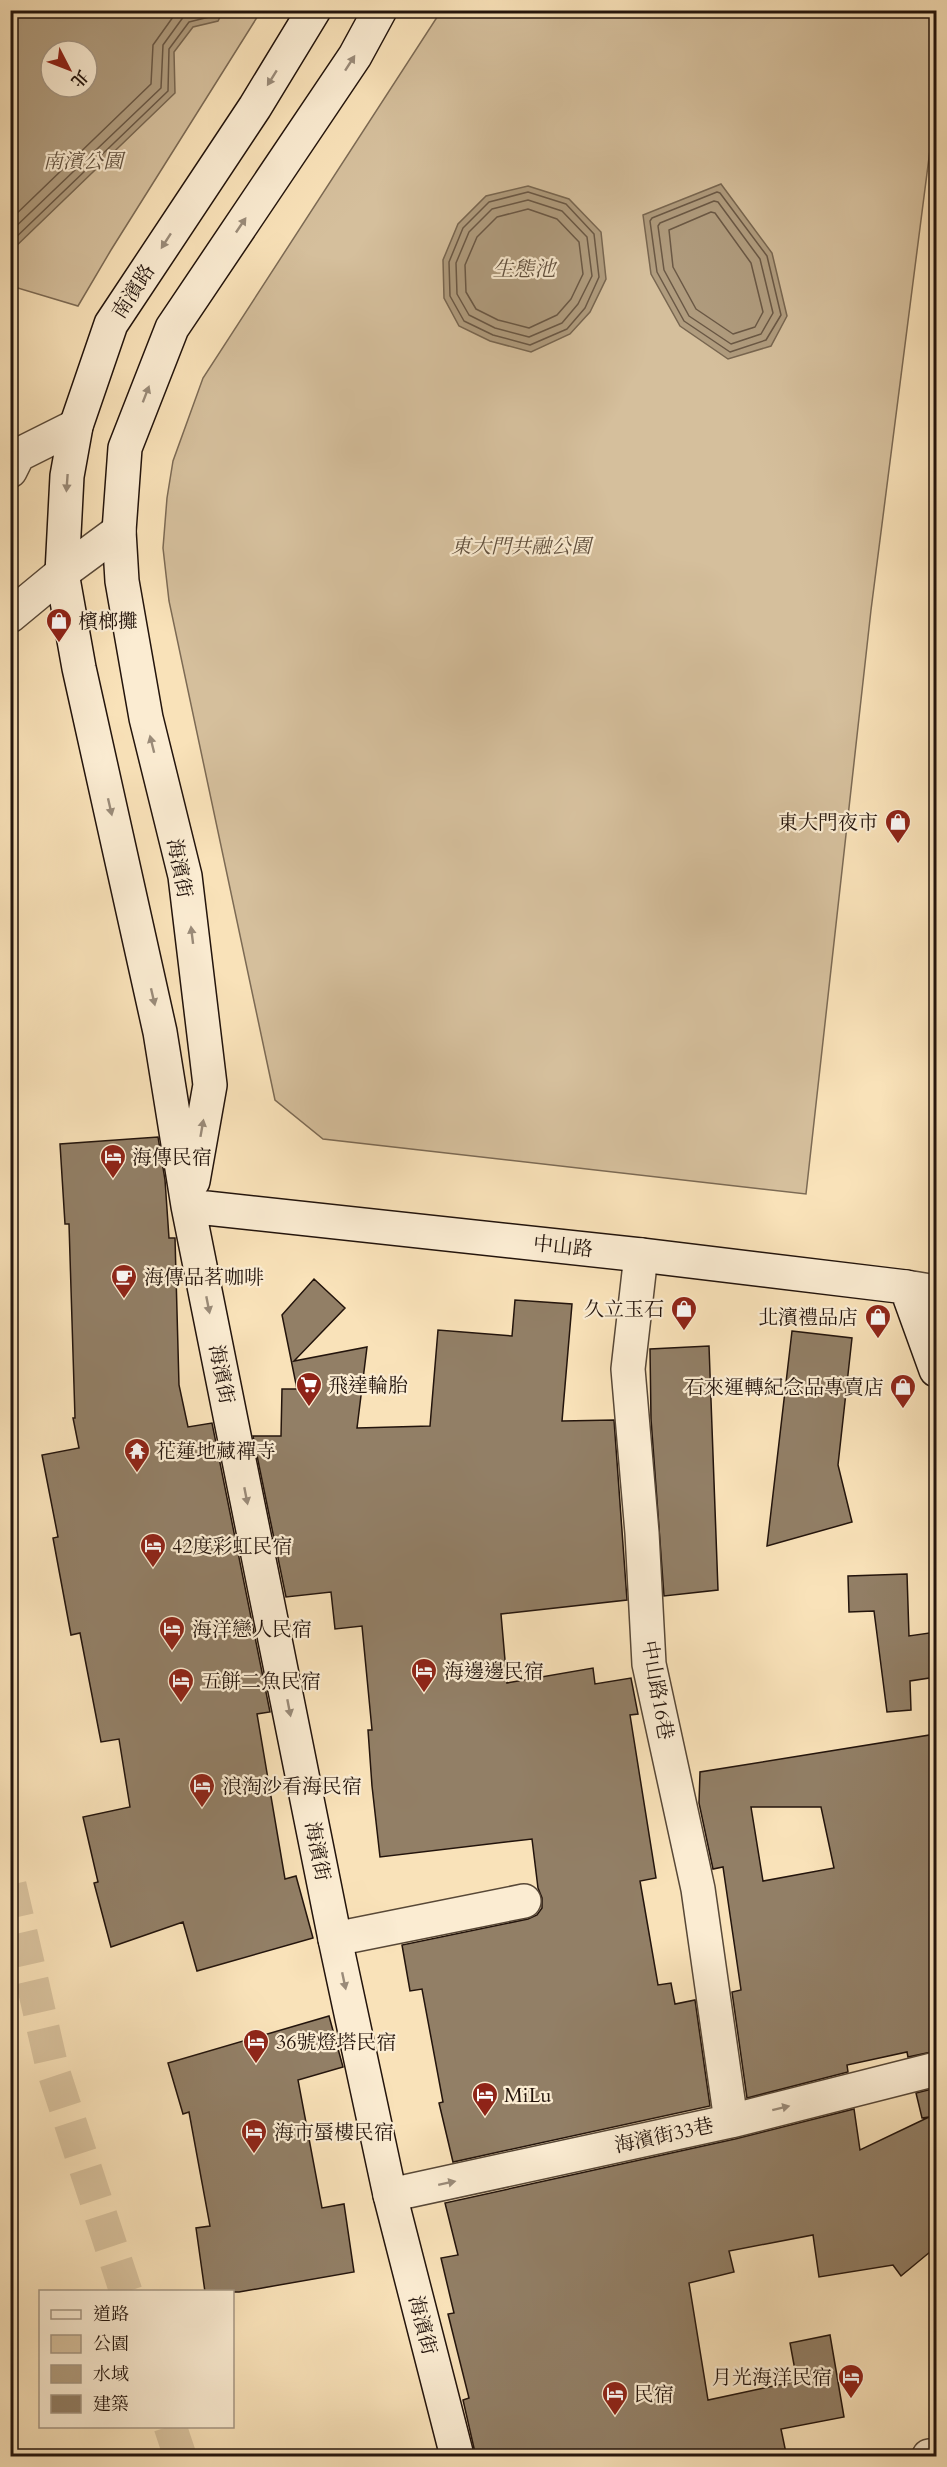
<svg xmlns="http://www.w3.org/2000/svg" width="947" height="2467" font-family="Cardo,'Noto Serif TC',serif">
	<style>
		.green { fill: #d5bf9c; stroke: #7c6a54; stroke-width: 1.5; fill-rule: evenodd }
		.water { fill: #b09c7e; stroke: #786650; stroke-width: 1.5; fill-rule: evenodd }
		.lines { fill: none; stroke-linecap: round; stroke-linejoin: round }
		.shore { stroke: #6a5845; stroke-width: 1.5 }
		.building { fill: #927f66; stroke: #23140c; stroke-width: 1.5; fill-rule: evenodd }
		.tertiary-tunnel { stroke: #d9c39f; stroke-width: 33; stroke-dasharray: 33 16; stroke-linecap: butt }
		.minor-casing { stroke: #584837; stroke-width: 36 }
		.tertiary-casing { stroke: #584837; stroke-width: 36 }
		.secondary-casing { stroke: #23140c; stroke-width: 36 }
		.minor { stroke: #fbecd2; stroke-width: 33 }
		.tertiary { stroke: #fbecd2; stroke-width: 33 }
		.secondary { stroke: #fbecd2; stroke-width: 33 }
		.oneway { fill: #9a8b79 }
		.labels { text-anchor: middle; stroke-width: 4.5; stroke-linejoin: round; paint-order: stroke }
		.park-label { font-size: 20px; font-style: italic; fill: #61503e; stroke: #fbecd2 }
		.street-label { font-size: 20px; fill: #23140c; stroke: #fbecd2 }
		.poi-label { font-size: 20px; fill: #23140c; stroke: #fbecd2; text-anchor: start }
		.water-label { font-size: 21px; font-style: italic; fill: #62513f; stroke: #fbecd2 }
	</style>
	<rect width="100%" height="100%" fill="#f9e2b9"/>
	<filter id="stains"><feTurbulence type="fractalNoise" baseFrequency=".00333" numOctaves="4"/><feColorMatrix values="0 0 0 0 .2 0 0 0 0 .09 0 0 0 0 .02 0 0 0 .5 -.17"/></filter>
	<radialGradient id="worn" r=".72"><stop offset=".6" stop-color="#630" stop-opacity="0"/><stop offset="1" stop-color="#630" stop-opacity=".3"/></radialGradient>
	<!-- green -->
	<path class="green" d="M10,11H261L111,250L78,306L11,286ZM51,51H87V87H51Z
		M441,11H936V103L871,610L806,1194L323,1139L275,1100L169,601L163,548L167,498L173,461L203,378Z"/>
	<!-- water -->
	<path class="water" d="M11,10L223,11L218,21L193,27L174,52L175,93L11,251ZM51,51H87V87H51Z
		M721,184L772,253L787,316L771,346L728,359L680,326L651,274L643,215Z
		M528,186L569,199L601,232L606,279L590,312L570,334L531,352L490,341L459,326L444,298L443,260L458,224L486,196Z"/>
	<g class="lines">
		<!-- shore -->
		<path class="shore" d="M528,192L566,204L594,234L599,277L585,308L567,329L530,345L493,335L464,321L450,296L449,262L463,228L489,202Z
			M717,192L720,193L767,256L781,315L766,340L730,352L684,321L657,272L650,221L652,218Z
			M528,200L562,211L587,237L592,276L578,304L562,323L529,337L495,328L469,315L457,294L456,263L469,232L492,209Z
			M714,201L718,202L760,259L773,313L761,334L731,344L689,316L664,270L658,226L660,223Z
			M528,209L557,219L579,242L583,274L571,299L557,315L529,328L498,320L476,309L466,292L465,265L477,237L497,217Z
			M711,212L715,213L751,263L763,312L755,327L733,334L696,309L673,267L669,230Z
			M10,220L151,84L153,45L178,10
			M10,232L161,88L163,45L184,16L204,10
			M10,243L168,91L169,49L189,22L213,16L216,10"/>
	</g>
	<!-- building -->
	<path class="building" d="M158,1137L165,1180L169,1238H175L179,1385L188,1427L212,1423L270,1712L257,1714L285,1879L296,1876L313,1938L197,1971L183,1922L111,1947L94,1883L98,1882L83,1817L130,1807L119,1739L101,1742L80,1633L71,1635L53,1538L58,1537L42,1455L79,1448L73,1418H75L69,1224H65L60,1144Z
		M314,1279L345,1308L294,1361L367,1347L357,1428L430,1426L438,1330L512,1336L515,1300L572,1304L562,1421L614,1420L627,1600L501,1614L507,1683L593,1668L595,1684L631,1678L638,1714L630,1715L656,1878L640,1881L658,1985L671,1983L675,2004L695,2000L710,2106L453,2162L439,2103L443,2102L422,1989L410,1991L402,1945L528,1919L537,1915L542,1908V1898L538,1888L532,1839L380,1857L372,1786L368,1730H372L362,1626L335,1629L331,1592L286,1597L253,1436H281L282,1389H297L282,1315Z
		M792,1331L852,1338L838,1465L852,1522L767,1546Z
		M709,1346L718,1590L664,1596L651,1419L650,1349Z
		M907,1574L909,1636L936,1632V1677L910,1681L911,1710L887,1712L874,1611L849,1612L848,1576Z
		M936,1734V2051L908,2057L907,2052L847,2065L848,2072L747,2098L732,1992L741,1990L723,1867L713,1869L699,1803L700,1772ZM751,1807H821L834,1868L763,1881Z
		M329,2016L343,2067L298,2080L322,2208L344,2204L354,2272L239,2292H205L196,2228L210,2226L189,2112L183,2114L168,2063Z
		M936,2088V2247L901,2276L893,2265L819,2277L813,2235L729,2251L734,2272L689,2283L708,2400L797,2381L790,2343L830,2335L844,2417L781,2429L786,2453L769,2457H476L463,2400L469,2398L448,2314L454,2313L441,2258L458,2255L445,2203L735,2139L854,2109L860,2150L929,2117L922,2118L916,2093Z"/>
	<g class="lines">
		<!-- tertiary-tunnel -->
		<path class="tertiary-tunnel" d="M10,1885L52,2067L126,2292
			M170,2426L180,2456"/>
		<defs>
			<path id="minor" d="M641,1255L628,1369L642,1533L649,1664L698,1889L731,2121
				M335,1939L524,1901
				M390,2195L731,2121L936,2069
				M929,2456L936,2455"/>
			<path id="tertiary" d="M10,471L18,455L76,426
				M10,616L62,573L119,531
				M906,1287L936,1292"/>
			<path id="secondary" d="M314,10L255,107L111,324L76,426L67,476L62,573L79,668L160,1032L188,1206L335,1939L390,2195L457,2456
				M193,1181L210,1085L185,876L146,718L122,581L119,531L125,448L172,328L355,56L380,10
				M188,1206L641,1255L906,1287L936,1370"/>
		</defs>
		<!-- minor casing -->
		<use href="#minor" class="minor-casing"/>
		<!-- tertiary casing -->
		<use href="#tertiary" class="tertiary-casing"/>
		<!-- secondary casing -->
		<use href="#secondary" class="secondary-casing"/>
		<!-- minor -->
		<use href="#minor" class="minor"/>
		<!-- tertiary -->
		<use href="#tertiary" class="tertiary"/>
		<!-- secondary -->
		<use href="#secondary" class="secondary"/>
	</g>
	<!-- one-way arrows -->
	<defs><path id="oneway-solid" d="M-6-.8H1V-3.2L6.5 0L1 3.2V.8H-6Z" transform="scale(1.5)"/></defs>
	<g class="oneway">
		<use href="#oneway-solid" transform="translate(350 63) rotate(-57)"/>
		<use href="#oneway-solid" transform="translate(272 78) rotate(122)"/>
		<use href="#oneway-solid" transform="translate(241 225) rotate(-56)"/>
		<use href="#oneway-solid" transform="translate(166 241) rotate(123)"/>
		<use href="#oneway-solid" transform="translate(146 394) rotate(-69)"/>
		<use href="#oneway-solid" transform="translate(67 483) rotate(94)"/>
		<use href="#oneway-solid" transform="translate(152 744) rotate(-104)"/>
		<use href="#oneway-solid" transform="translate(110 807) rotate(77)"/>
		<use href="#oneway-solid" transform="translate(192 935) rotate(-97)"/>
		<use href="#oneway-solid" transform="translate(153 997) rotate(77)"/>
		<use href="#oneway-solid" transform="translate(202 1128) rotate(-80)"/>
		<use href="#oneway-solid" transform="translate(208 1305) rotate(79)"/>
		<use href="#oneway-solid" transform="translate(246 1496) rotate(79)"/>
		<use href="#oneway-solid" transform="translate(289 1708) rotate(79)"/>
		<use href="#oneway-solid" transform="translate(344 1981) rotate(78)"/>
		<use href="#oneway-solid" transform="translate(781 2108) rotate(-14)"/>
		<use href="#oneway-solid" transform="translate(447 2183) rotate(-12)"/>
	</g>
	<!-- icons -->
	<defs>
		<symbol id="shop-pin" viewBox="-11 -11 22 30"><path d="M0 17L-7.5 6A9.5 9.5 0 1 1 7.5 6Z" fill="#8f2418" stroke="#fbecd2"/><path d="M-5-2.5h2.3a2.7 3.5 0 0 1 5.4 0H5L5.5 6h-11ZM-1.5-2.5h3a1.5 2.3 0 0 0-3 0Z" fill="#fff"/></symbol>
		<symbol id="hotel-pin" viewBox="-11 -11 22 30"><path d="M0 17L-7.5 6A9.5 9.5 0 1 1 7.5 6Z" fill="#8f2418" stroke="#fbecd2"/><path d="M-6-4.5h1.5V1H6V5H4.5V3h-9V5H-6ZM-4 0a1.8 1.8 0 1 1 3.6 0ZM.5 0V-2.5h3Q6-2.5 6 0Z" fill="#fff"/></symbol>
		<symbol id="cafe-pin" viewBox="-11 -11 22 30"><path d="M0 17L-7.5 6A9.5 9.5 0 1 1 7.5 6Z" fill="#8f2418" stroke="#fbecd2"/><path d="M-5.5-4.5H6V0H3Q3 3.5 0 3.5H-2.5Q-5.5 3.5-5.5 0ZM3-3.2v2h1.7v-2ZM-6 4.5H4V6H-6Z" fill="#fff"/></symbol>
		<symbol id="supermarket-pin" viewBox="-11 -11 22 30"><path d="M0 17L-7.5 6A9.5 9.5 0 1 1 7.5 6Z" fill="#8f2418" stroke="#fbecd2"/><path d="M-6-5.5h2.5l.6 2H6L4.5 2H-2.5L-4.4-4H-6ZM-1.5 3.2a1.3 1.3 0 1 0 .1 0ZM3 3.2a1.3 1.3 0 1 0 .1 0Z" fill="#fff"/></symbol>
		<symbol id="temple-pin" viewBox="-11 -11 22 30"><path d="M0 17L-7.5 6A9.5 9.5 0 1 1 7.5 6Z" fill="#8f2418" stroke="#fbecd2"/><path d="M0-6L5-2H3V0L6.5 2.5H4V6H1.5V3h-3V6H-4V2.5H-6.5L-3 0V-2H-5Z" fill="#fff"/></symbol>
	</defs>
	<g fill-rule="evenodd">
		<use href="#shop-pin" x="44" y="606" width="30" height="40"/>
		<use href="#shop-pin" x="883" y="807" width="30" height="40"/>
		<use href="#hotel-pin" x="98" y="1142" width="30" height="40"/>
		<use href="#cafe-pin" x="109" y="1262" width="30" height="40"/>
		<use href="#shop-pin" x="669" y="1294" width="30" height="40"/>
		<use href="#shop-pin" x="863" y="1302" width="30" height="40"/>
		<use href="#supermarket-pin" x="294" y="1370" width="30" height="40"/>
		<use href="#shop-pin" x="888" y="1372" width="30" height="40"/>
		<use href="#temple-pin" x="122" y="1436" width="30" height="40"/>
		<use href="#hotel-pin" x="138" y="1531" width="30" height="40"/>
		<use href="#hotel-pin" x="157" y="1614" width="30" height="40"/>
		<use href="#hotel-pin" x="409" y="1656" width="30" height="40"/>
		<use href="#hotel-pin" x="166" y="1666" width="30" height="40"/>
		<use href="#hotel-pin" x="187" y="1771" width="30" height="40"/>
		<use href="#hotel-pin" x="241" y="2027" width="30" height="40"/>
		<use href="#hotel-pin" x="470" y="2080" width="30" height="40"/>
		<use href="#hotel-pin" x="239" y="2117" width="30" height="40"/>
		<use href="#hotel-pin" x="836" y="2362" width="30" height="40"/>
		<use href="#hotel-pin" x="600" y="2379" width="30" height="40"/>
	</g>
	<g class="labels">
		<!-- park labels -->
		<g class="park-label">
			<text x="83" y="168">南濱公園</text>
			<text x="521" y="553">東大門共融公園</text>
		</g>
		<!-- street labels -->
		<g class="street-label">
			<text transform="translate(133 291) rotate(-57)" y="7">南濱路</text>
			<text transform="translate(180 868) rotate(79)" y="7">海濱街</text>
			<text transform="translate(563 1246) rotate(6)" y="7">中山路</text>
			<text transform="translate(222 1374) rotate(79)" y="7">海濱街</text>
			<text transform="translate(658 1690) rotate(80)" y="7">中山路16巷</text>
			<text transform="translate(318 1851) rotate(79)" y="7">海濱街</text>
			<text transform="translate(664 2135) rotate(-12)" y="7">海濱街33巷</text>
			<text transform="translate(423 2325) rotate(76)" y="7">海濱街</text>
		</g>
		<!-- poi labels -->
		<g class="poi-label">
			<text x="78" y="628">檳榔攤</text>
			<text x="878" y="829" text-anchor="end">東大門夜市</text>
			<text x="132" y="1164">海傳民宿</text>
			<text x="144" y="1284">海傳品茗咖啡</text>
			<text x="664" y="1316" text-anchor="end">久立玉石</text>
			<text x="858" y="1324" text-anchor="end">北濱禮品店</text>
			<text x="328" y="1392">飛達輪胎</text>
			<text x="884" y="1394" text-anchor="end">石來運轉紀念品專賣店</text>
			<text x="156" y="1458">花蓮地藏禪寺</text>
			<text x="172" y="1553">42度彩虹民宿</text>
			<text x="192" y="1636">海洋戀人民宿</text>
			<text x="444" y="1678">海邊邊民宿</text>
			<text x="201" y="1688">五餅二魚民宿</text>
			<text x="222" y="1793">浪淘沙看海民宿</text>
			<text x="276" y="2049">36號燈塔民宿</text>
			<text x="504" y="2102">MiLu</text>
			<text x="274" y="2139">海市蜃樓民宿</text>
			<text x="832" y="2384" text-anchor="end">月光海洋民宿</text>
			<text x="634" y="2401">民宿</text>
		</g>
		<!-- water labels -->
		<g class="water-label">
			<text x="524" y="276">生態池</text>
		</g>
	</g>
	<!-- margin -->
	<rect width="947" height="2467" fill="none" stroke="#f9e2b9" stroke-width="36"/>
	<rect x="12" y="12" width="923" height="2443" fill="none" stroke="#23140c" stroke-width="3"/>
	<rect x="18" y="18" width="911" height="2431" fill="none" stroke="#23140c" stroke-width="1.5"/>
	<!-- legend -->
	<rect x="39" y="2290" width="195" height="138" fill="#fbecd2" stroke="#a59683" stroke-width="1.5"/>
	<rect x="51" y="2310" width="30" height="9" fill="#fbecd2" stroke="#a59683" stroke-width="1.5"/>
	<text x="93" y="2320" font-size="18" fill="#23140c">道路</text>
	<rect x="51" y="2335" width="30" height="18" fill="#d5bf9c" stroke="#a59683" stroke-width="1.5"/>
	<text x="93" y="2350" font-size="18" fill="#23140c">公園</text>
	<rect x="51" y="2365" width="30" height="18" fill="#b09c7e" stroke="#a59683" stroke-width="1.5"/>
	<text x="93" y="2380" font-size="18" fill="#23140c">水域</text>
	<rect x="51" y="2395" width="30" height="18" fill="#927f66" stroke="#a59683" stroke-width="1.5"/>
	<text x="93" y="2410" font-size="18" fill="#23140c">建築</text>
	<!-- north arrow -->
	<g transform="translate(69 69) rotate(132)"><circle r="28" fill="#fbecd2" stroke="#a59683" stroke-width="1.5"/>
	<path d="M0-4.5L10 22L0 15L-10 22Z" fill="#8f2418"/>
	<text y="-9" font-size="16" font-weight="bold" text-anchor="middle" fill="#23140c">北</text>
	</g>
	<rect width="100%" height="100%" filter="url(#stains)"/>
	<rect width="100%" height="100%" fill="url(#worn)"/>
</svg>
